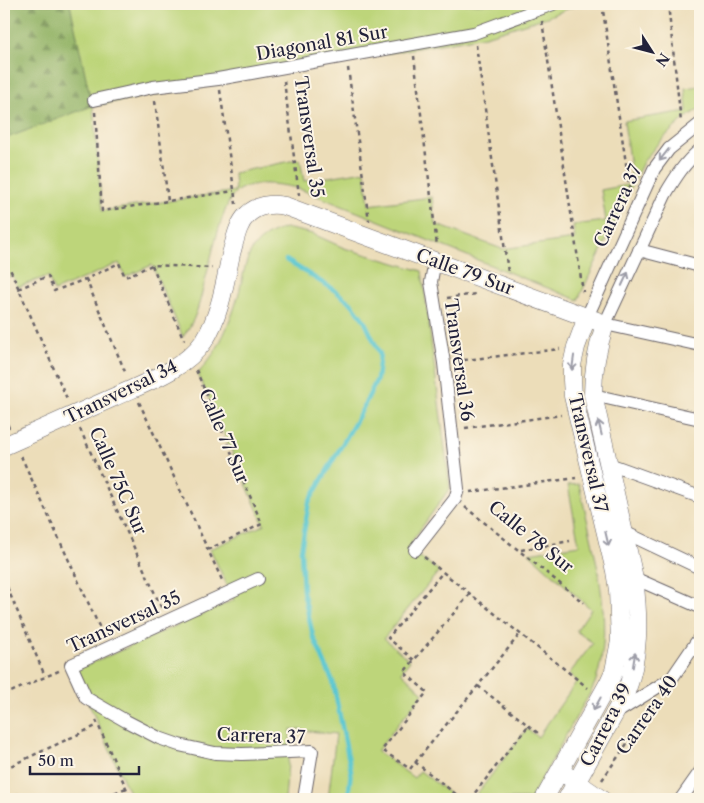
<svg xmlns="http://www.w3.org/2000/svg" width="704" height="803" font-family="'Libre Caslon Text',serif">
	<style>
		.grass { fill: #bdd57a; stroke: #707c5a }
		.forest { fill: url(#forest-firs); stroke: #5c6c52 }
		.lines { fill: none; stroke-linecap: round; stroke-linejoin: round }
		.stream { stroke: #59c6d0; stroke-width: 4.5 }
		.street-casing { stroke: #696367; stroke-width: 14 }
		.secondary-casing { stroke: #696367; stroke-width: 19 }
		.path { stroke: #696367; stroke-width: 2.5; stroke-dasharray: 4 4; stroke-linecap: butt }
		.street { stroke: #fff; stroke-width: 12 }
		.secondary { stroke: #fff; stroke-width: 18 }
		.oneway { stroke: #9c9ca7 }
		.labels { text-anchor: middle; stroke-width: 4; stroke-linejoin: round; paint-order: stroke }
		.street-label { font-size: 18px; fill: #22223b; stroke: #fcf5e5 }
	</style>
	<defs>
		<pattern id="forest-firs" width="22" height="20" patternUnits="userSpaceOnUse" patternTransform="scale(1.25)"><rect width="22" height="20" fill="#96b66a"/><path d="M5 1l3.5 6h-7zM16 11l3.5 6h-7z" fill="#7a9458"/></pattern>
	</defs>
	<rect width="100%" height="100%" fill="#fcf5e5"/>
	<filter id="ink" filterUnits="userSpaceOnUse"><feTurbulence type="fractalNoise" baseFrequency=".02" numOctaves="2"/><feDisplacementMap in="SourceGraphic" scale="10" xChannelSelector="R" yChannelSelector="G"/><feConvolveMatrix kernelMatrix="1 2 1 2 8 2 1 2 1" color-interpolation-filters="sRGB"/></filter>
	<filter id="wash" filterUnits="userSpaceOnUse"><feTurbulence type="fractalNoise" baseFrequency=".0096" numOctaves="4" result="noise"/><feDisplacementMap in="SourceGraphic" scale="20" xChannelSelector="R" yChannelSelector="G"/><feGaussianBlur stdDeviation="1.12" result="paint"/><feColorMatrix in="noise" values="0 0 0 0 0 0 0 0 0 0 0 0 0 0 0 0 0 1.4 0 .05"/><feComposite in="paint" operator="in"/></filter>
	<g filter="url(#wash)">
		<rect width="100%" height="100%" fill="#ecddb9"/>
		<!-- grass -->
		<path class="grass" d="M4,4H580L547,17L485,36L93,106L102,211L235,191L234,173L300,159L304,181L365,171L369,205L432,197L435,224L502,249L575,239L573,225L606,221L601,190L632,184L624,121L687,111L685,88L700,86V108L684,119L660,141L643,162L578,300L297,188C278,184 254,180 237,191C220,202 205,290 196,313C193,322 188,329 183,337L152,265L125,277L119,263L54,291L48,276L18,287L12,275L4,279Z
			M285,228L313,234L344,248L422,271L450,488L412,541V549L416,554L439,571L384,638L410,661L401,672L423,693L377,751L414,778L420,771L457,799H328L336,734L291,729L285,799H132L74,671L234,600L210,549L264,525L198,374C204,365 213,356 218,346C225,333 232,317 236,303C248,266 241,242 285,228Z
			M579,484C592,545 617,622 595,683C590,695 581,708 575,719C560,746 545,773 530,799H473L527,729L538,737L577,681L569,674L593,643L576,631L591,609L529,553L579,545L568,485Z"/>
		<!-- forest -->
		<path class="forest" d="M4,4H70L92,106L4,139Z"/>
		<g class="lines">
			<!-- stream -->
			<path class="stream" d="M286,260L334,290L352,304L364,320L380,354L377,379L361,412L309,502L301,550L303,591L313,636L333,682L351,771L348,799"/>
		</g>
	</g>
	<g filter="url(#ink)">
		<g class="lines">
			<defs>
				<path id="street" d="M94,100L153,87L218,79L474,33L553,4
					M700,150C685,162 675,178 665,195L605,324L700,345
					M639,250L700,266
					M587,317L654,169L669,149L700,124
					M593,395L700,419
					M609,464L700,497
					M624,532L700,568
					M415,550L455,499L458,489L444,363L431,282L433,271L438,262
					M634,578L700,607
					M258,579L71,665L86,698L126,721L159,738L179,745L215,753L242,754L312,751L304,799
					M616,713L672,678L700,637
					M681,799L700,772"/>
				<path id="secondary" d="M4,446C40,430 76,414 112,398C144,383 183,371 204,341C220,316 225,282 231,254C235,241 237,225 247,215C257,205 272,203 285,206L605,324C597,348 593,370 593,395L634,578C639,618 640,657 625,695L567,799
					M566,775L601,799
					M544,799L609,682L614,671L620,641L618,590L615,571L573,396L572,380V365L576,347L587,317"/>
			</defs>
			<!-- street casing -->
			<use href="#street" class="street-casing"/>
			<!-- secondary casing -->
			<use href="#secondary" class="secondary-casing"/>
			<!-- path -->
			<path class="path" d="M602,4L630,190
				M668,4L681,122
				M542,21L583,292
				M476,45L508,272
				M414,56L437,246
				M348,68L369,221
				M284,81L299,195
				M220,90L236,204
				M155,101L168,201
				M95,112L102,211L234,191
				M152,265L184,340
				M4,272L10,269L68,401
				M86,279L126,374
				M18,289L48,276L54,291L86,279L119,263L125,277L152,265L212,268
				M447,298L476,294
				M456,361L560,349
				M196,370L262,524L209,549
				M139,402L222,580
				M4,417L9,428
				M465,428L561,415
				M80,429L162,609
				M21,456L103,635
				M470,492L576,478
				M465,507L584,603
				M521,550L570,541
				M424,557L588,688
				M4,580L45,676
				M470,594L404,672L427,692L382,750L410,769L520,634
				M414,660L388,638L443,572
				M478,686L538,733
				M4,695L61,670
				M96,720L131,799
				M415,762L462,799
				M4,769L98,725
				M602,780L653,706
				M8,799L18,794L21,799
				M100,799L126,788
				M470,799L528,726"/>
			<!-- street -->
			<use href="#street" class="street"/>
			<!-- secondary -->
			<use href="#secondary" class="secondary"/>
		</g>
		<!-- one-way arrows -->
		<defs><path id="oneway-shaft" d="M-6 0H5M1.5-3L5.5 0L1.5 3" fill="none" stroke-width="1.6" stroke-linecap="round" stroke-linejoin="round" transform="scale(1.25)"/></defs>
		<g class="oneway">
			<use href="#oneway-shaft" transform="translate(664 155) rotate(128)"/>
			<use href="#oneway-shaft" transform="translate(625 279) rotate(-65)"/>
			<use href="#oneway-shaft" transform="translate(573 363) rotate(98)"/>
			<use href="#oneway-shaft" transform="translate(600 428) rotate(-103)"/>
			<use href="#oneway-shaft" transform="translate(607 539) rotate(77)"/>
			<use href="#oneway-shaft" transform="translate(634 660) rotate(-81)"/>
			<use href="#oneway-shaft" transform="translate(597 704) rotate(119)"/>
		</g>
	</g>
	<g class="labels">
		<!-- street labels -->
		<g class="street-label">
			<text transform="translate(322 43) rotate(-10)" y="6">Diagonal 81 Sur</text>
			<text transform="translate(309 137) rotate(82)" y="6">Transversal 35</text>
			<text transform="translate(618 206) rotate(-65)" y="6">Carrera 37</text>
			<text transform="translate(465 272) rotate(20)" y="6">Calle 79 Sur</text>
			<text transform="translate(459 360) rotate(82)" y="6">Transversal 36</text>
			<text transform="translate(121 392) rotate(-26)" y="6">Transversal 34</text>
			<text transform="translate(224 436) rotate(67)" y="6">Calle 77 Sur</text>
			<text transform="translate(588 453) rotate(77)" y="6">Transversal 37</text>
			<text transform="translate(118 481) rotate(66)" y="6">Calle 75C Sur</text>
			<text transform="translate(531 537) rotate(39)" y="6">Calle 78 Sur</text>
			<text transform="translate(124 622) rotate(-25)" y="6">Transversal 35</text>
			<text transform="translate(647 715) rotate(-55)" y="6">Carrera 40</text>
			<text transform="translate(606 725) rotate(-63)" y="6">Carrera 39</text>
			<text transform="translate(261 736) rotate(2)" y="6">Carrera 37</text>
		</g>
	</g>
	<!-- margin -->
	<rect width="704" height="803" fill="none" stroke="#fcf5e5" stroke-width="20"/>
	<!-- north arrow -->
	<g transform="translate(652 52) rotate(126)" stroke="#fcf5e5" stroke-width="4" paint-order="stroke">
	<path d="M0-4L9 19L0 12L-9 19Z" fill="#22223b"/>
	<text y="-8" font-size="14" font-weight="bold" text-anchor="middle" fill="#22223b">N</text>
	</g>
	<!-- scale -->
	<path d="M30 766v8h109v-8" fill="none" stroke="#22223b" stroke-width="2.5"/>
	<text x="38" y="766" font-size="15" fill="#22223b" stroke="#fcf5e5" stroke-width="4" paint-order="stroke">50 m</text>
</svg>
